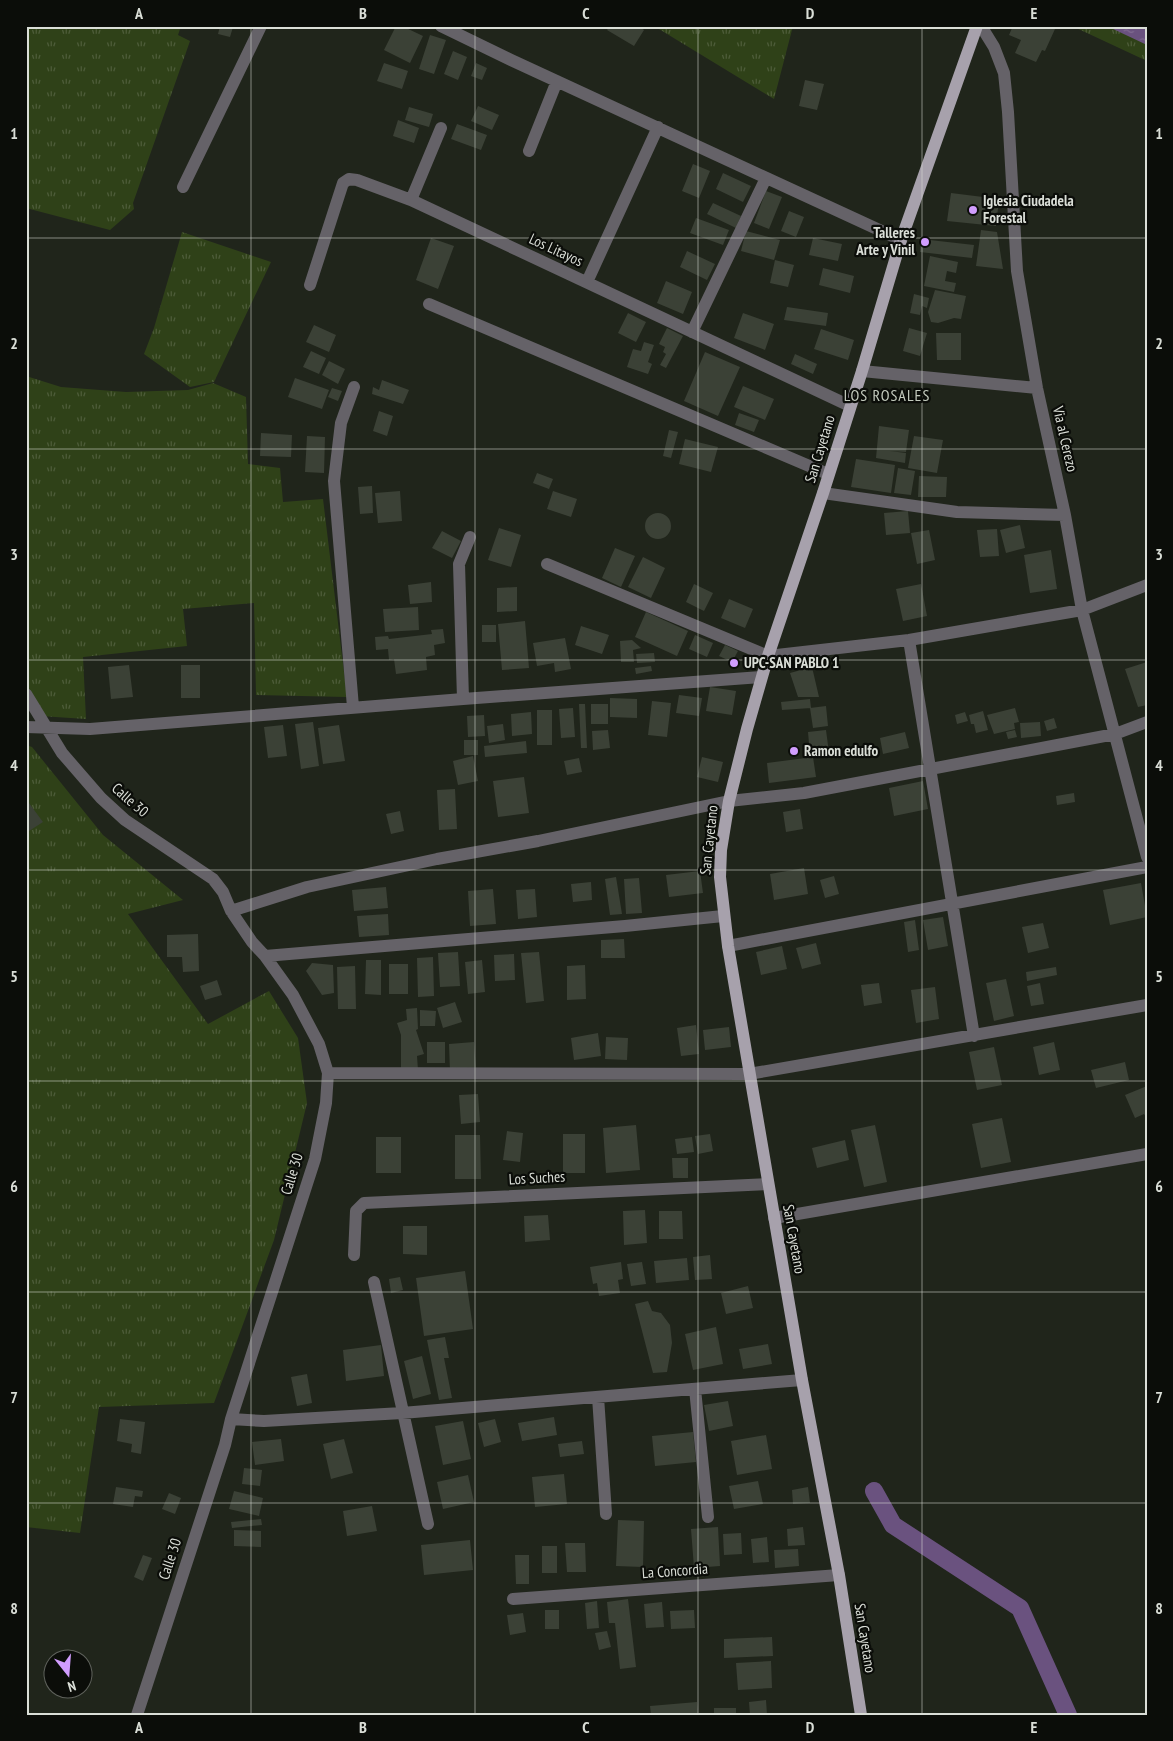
<svg xmlns="http://www.w3.org/2000/svg" width="1173" height="1741" font-family="'PT Sans Narrow',sans-serif">
	<style>
		.grass { fill: url(#grass-tufts) }
		.water { fill: url(#water-ripples) }
		.lines { fill: none; stroke-linecap: round; stroke-linejoin: round }
		.canal { stroke: #6a527f; stroke-width: 18 }
		.building { fill: #3b4136 }
		.minor { stroke: #656268; stroke-width: 12 }
		.major { stroke: #a7a1ac; stroke-width: 12 }
		.grid { fill: none; stroke: #daded7; stroke-width: 1; stroke-opacity: 0.55 }
		.poi-dot { fill: #d19dfe; stroke: #0b0d09; stroke-width: 2 }
		.labels { text-anchor: middle; stroke-width: 4.5; stroke-linejoin: round; paint-order: stroke }
		.poi-label { font-size: 15px; font-weight: bold; fill: #daded7; stroke: #0b0d09; text-anchor: start }
		.street-label { font-size: 15px; fill: #daded7; stroke: #0b0d09 }
		.neighbourhood-label { font-size: 16px; letter-spacing: 1px; fill: #c4cbbe; stroke: #0b0d09 }
		.neatline { fill: none; stroke: #daded7; stroke-width: 2 }
		.grid-label { font-size: 16px; text-anchor: middle; font-weight: bold; fill: #daded7 }
	</style>
	<defs>
		<pattern id="grass-tufts" width="24" height="20" patternUnits="userSpaceOnUse" patternTransform="scale(1.25)"><rect width="24" height="20" fill="#2f4118"/><path d="M3 7l-1-3M5 7V3M7 7l1-3M15 17l-1-3M17 17v-4M19 17l1-3" fill="none" stroke="#4d5c39"/></pattern>
		<pattern id="water-ripples" width="26" height="14" patternUnits="userSpaceOnUse" patternTransform="scale(1.25)"><rect width="26" height="14" fill="#6a527f"/><path d="M2 4q2-2 4 0t4 0M15 11q2-2 4 0t4 0" fill="none" stroke="#7f6a90"/></pattern>
	</defs>
	<rect width="100%" height="100%" fill="#20251b"/>
	<!-- grass -->
	<path class="grass" d="M26,26H181L178,35L190,41L133,203L134,209L110,230L26,208Z
		M654,26H793L774,99Z
		M1072,26H1147V61Z
		M182,232L271,262L214,382L190,387L144,354L154,328Z
		M26,376L61,387L126,392L188,390L213,383L246,397L248,464L280,468L283,502L323,499L347,697L256,695L254,603L183,609L187,646L83,657L86,719L40,716L26,685Z
		M26,745L32,747L103,835L183,900L128,914L208,1024L269,991L298,1038L307,1103L274,1240L214,1403L99,1407L80,1533L26,1527Z"/>
	<!-- water -->
	<path class="water" d="M1108,26H1147V45L1109,27Z"/>
	<g class="lines">
		<!-- canal -->
		<path class="canal" d="M874,1491L893,1525L1020,1608L1068,1715"/>
	</g>
	<!-- building -->
	<path class="building" d="M220,26L233,27L230,37L218,34Z
		M396,26H402L423,36L410,63L384,50Z
		M610,26H639L644,30L634,46L607,30Z
		M1013,26H1049L1055,29L1045,51L1042,50L1036,62L1015,53L1021,40L1009,35Z
		M430,35L446,40L434,74L419,69Z
		M453,51L467,57L458,80L444,74Z
		M384,63L408,71L402,89L377,81Z
		M476,63L487,68L482,80L471,76Z
		M805,80L824,84L817,110L799,106Z
		M478,106L499,115L492,130L471,121Z
		M409,107L433,114L429,127L405,120Z
		M398,120L419,128L414,143L393,136Z
		M457,124L487,135L481,150L451,139Z
		M693,164L710,171L699,198L682,191Z
		M723,173L751,186L743,202L716,189Z
		M766,191L782,197L769,229L754,223Z
		M951,193L999,199L996,226L947,221Z
		M713,203L741,216L736,228L707,214Z
		M789,211L804,217L796,237L781,231Z
		M696,218L729,230L723,245L690,233Z
		M981,230L997,232L1003,269L976,266Z
		M746,231L780,240L774,260L741,251Z
		M431,238L454,246L438,289L416,280Z
		M813,238L842,244L838,261L809,255Z
		M921,239L974,245L972,258L920,252Z
		M687,251L715,264L707,280L680,267Z
		M930,256L958,262L956,273L947,271L945,281L956,283L954,292L924,286Z
		M775,260L794,265L788,287L770,283Z
		M823,268L854,276L850,293L819,285Z
		M666,281L692,292L683,314L657,303Z
		M935,290L966,296L961,319L954,318L938,323L931,322L928,312Z
		M914,294L929,298L927,308L922,306L920,315L910,313Z
		M787,307L828,313L826,326L784,320Z
		M628,313L646,322L636,342L618,333Z
		M743,313L774,324L765,350L734,338Z
		M314,325L336,335L329,352L306,342Z
		M667,328L683,336L666,368L660,365L666,354L663,352L665,347L659,344Z
		M909,328L927,333L920,356L903,351Z
		M821,329L854,340L848,360L814,349Z
		M936,333H961V360H937Z
		M644,342L654,345L648,362L652,364L648,374L627,367L633,349L641,351Z
		M311,351L326,358L319,374L303,367Z
		M705,352L740,367L718,416L684,401Z
		M795,354L817,364L813,374L791,364Z
		M329,361L345,369L338,384L322,375Z
		M295,378L329,390L322,409L288,397Z
		M382,380L409,390L403,404L372,394L373,387L379,390Z
		M743,386L774,399L765,420L734,407Z
		M332,388L342,391L338,401L328,397Z
		M379,411L393,416L387,436L373,431Z
		M739,413L759,420L754,432L735,425Z
		M879,426L909,430L906,452L890,451L906,453L905,463L876,458Z
		M669,430L678,432L671,458L663,456Z
		M261,433L292,435L291,457L260,456Z
		M307,436L325,437L324,473L305,472Z
		M914,436L943,440L937,473L908,468Z
		M685,439L718,447L711,472L679,464Z
		M856,459L895,465L891,493L851,487Z
		M898,468L915,471L911,495L894,493Z
		M537,473L553,479L549,489L533,483Z
		M919,476L947,477L946,497H918Z
		M372,486L373,513L360,514L358,487Z
		M400,491L402,521L378,523L375,493Z
		M553,491L577,499L571,517L547,509Z
		M908,511L910,533L886,535L884,513Z
		M645 526a13 13 0 1 1 26 0a13 13 0 1 1-26 0Z
		M1020,525L1025,548L1006,553L1000,530Z
		M499,528L521,535L511,567L488,560Z
		M997,529L999,556L980,557L977,530Z
		M929,530L935,560L917,564L911,533Z
		M442,531L461,541L452,558L432,548Z
		M615,548L635,556L621,587L602,578Z
		M1051,550L1057,589L1030,593L1024,555Z
		M643,557L665,568L651,598L628,587Z
		M431,582L432,602L410,604L408,585Z
		M694,584L713,593L704,611L686,602Z
		M921,584L927,616L903,621L896,589Z
		M517,587V611L497,612V588Z
		M729,599L753,609L745,628L721,618Z
		M418,607L419,630L385,632L383,609Z
		M646,612L688,631L677,656L635,637Z
		M525,621L529,668L502,670L498,624Z
		M482,625H496V642H482Z
		M581,626L609,635L602,654L575,645Z
		M443,629L445,643L434,645L435,655L426,657L427,670L396,674L394,659L389,660L388,649L376,650L375,637L388,636L389,639L432,634L431,630Z
		M695,635L713,643L707,657L689,649Z
		M565,638L571,669L555,672L554,663L537,666L533,643Z
		M632,640L641,648L633,650L634,662H621L620,641Z
		M725,645L738,651L732,662L719,656Z
		M654,653L655,662L637,663L636,654Z
		M1147,662V705L1138,707L1125,669Z
		M129,665L133,697L111,699L108,667Z
		M181,665H200V698H181Z
		M651,666L652,671L636,674L635,668Z
		M812,667L819,697H798L790,673Z
		M710,687L736,691L732,715L706,711Z
		M679,695L702,698L699,716L676,713Z
		M610,698L637,699V718L610,717Z
		M810,699L811,708L782,710L781,702Z
		M652,701L671,703L667,737L648,735Z
		M579,704H585L587,748H581Z
		M591,704H608V724H591Z
		M826,706L828,726L813,728L810,708Z
		M573,708L575,737L561,738L559,709Z
		M1015,708L1019,722L1014,723L1015,729L994,734L987,715Z
		M537,710H552V745H537Z
		M983,711L988,730L976,733L974,724H971L969,715Z
		M531,712L532,734L512,736L511,714Z
		M965,712L968,721L957,724L955,715Z
		M484,715L485,736L468,737L467,716Z
		M1054,718L1057,728L1047,731L1044,721Z
		M313,722L319,766L301,769L295,724Z
		M1040,722L1041,736L1021,738L1020,723Z
		M503,724L505,740L489,743L487,726Z
		M283,725L287,756L268,758L264,727Z
		M339,725L345,761L323,764L318,728Z
		M608,730L610,748L593,750L592,731Z
		M826,730L829,753L810,755L808,732Z
		M1015,730L1017,737L1008,739L1006,732Z
		M905,732L909,748L883,754L880,738Z
		M464,740H478V755H464Z
		M526,741L527,753L485,757L484,746Z
		M473,756L478,781L458,785L453,761Z
		M702,757L723,762L718,782L697,777Z
		M813,757L816,777L769,783L767,763Z
		M579,758L582,772L567,775L564,761Z
		M524,777L529,813L498,817L493,781Z
		M923,781L928,809L894,816L889,788Z
		M455,789L457,829L439,830L437,790Z
		M1074,793L1075,802L1057,805L1056,796Z
		M26,799L43,822L26,833Z
		M800,809L803,829L786,832L783,812Z
		M400,811L404,831L391,834L386,814Z
		M804,868L808,894L774,900L770,874Z
		M700,871L703,893L669,897L666,875Z
		M834,876L839,894L825,898L820,880Z
		M616,877L622,914L610,915L605,879Z
		M639,878L642,913L626,914L624,879Z
		M591,882L592,900L573,902L571,884Z
		M1141,883L1147,917L1110,925L1103,890Z
		M386,887L388,908L354,911L352,890Z
		M493,889L496,924L470,926L468,891Z
		M535,889L537,917L518,919L516,890Z
		M388,914L389,935L359,937L357,916Z
		M943,917L948,946L928,950L923,920Z
		M915,920L919,950L908,952L904,922Z
		M1043,923L1049,948L1028,953L1022,927Z
		M198,934L199,971L183,972L182,957H167V935Z
		M624,939L625,958H601V940Z
		M816,943L821,964L802,969L796,948Z
		M782,946L787,969L761,975L756,952Z
		M458,952L460,986L440,987L438,953Z
		M539,952L544,1001L526,1003L521,953Z
		M514,954L515,980L495,981L494,955Z
		M433,957L434,996L418,997L417,958Z
		M366,960H381V995L365,994Z
		M482,960L485,992L468,994L465,962Z
		M312,963L333,965L334,993L322,995L306,971Z
		M389,964H408V994H389Z
		M585,965L586,999L567,1000V966Z
		M355,966L356,1009H338L337,967Z
		M1056,967L1057,975L1027,981L1026,972Z
		M1006,979L1014,1016L994,1021L986,983Z
		M217,980L222,995L205,1000L200,986Z
		M879,983L882,1003L864,1006L861,985Z
		M1040,983L1044,1004L1031,1006L1027,986Z
		M935,987L939,1019L916,1023L911,990Z
		M455,1002L462,1022L443,1028L437,1008Z
		M417,1008L418,1029L416,1030L424,1054L417,1056L418,1070L401,1071V1035L397,1023L407,1020L406,1009Z
		M420,1010L436,1011L435,1026H420Z
		M696,1025L699,1054L681,1056L677,1028Z
		M729,1027L731,1047L705,1050L703,1030Z
		M598,1033L601,1056L574,1060L571,1038Z
		M606,1037L628,1038L627,1060L605,1059Z
		M427,1042H445V1063H427Z
		M474,1042L476,1070L450,1072L449,1044Z
		M1054,1042L1060,1070L1039,1075L1033,1047Z
		M994,1047L1002,1085L977,1090L969,1052Z
		M1125,1062L1129,1080L1096,1088L1091,1070Z
		M1147,1086V1119L1144,1114L1135,1118L1125,1095Z
		M478,1094L480,1122L461,1124L459,1095Z
		M1002,1118L1011,1162L981,1168L972,1124Z
		M636,1125L640,1170L606,1173L603,1128Z
		M875,1125L887,1182L864,1187L851,1130Z
		M507,1131L523,1133L520,1162L503,1160Z
		M563,1134H585V1173H563Z
		M710,1134L713,1151L698,1154L695,1136Z
		M455,1135H480L481,1179H455Z
		M376,1137H401V1173H376Z
		M692,1137L694,1152L677,1154L675,1139Z
		M845,1140L849,1160L817,1168L812,1148Z
		M672,1158H688V1178H673Z
		M645,1210L647,1243L624,1245L623,1211Z
		M659,1211H682L683,1239H659Z
		M548,1215L550,1240L525,1242L524,1216Z
		M403,1226H427V1255L403,1254Z
		M710,1255L712,1279L695,1280L693,1257Z
		M687,1258L689,1280L656,1283L654,1261Z
		M621,1262L623,1279L618,1280L620,1293L599,1296L597,1283L593,1284L590,1267Z
		M642,1262L646,1284L631,1286L627,1264Z
		M465,1271L473,1329L424,1336L416,1278Z
		M400,1277L403,1290L391,1293L389,1279Z
		M748,1286L753,1308L726,1314L721,1293Z
		M648,1301L652,1311L661,1313L670,1325L672,1343L667,1372L653,1373L635,1304Z
		M716,1327L723,1364L693,1370L685,1334Z
		M445,1337L449,1358H444L452,1398L439,1400L427,1340Z
		M768,1344L772,1364L743,1369L739,1349Z
		M381,1345L384,1376L346,1381L343,1350Z
		M422,1356L431,1394L413,1399L404,1361Z
		M307,1374L312,1403L297,1406L291,1377Z
		M728,1401L733,1426L709,1431L704,1405Z
		M554,1417L557,1435L522,1441L518,1423Z
		M120,1419L145,1422L141,1454L131,1452L132,1444L117,1441Z
		M495,1419L501,1442L484,1447L478,1423Z
		M463,1421L471,1459L443,1465L435,1426Z
		M693,1432L696,1462L655,1466L652,1436Z
		M766,1435L772,1469L737,1475L731,1441Z
		M281,1439L284,1461L255,1465L252,1442Z
		M344,1439L353,1473L331,1479L323,1444Z
		M582,1441L584,1454L560,1457L558,1444Z
		M244,1468L262,1470L260,1486L242,1484Z
		M564,1474L567,1504L535,1507L532,1477Z
		M468,1475L474,1502L443,1509L437,1482Z
		M758,1481L763,1504L734,1509L729,1486Z
		M116,1487L143,1491L142,1497L135,1496L133,1507L113,1504Z
		M808,1487L810,1503L793,1504L792,1490Z
		M234,1491L263,1498L259,1516L229,1509Z
		M169,1493L181,1498L175,1514L162,1509Z
		M372,1506L377,1531L347,1536L343,1511Z
		M261,1519L262,1525L232,1528L231,1522Z
		M618,1520L644,1521L643,1567L616,1566Z
		M718,1527L720,1566L694,1568L691,1529Z
		M803,1527L805,1545L788,1546L787,1529Z
		M234,1530L261,1531V1547L234,1546Z
		M741,1533L742,1554L724,1555L723,1534Z
		M767,1537L769,1562L753,1563L751,1539Z
		M470,1540L473,1570L424,1575L421,1545Z
		M565,1543H585L586,1572H567Z
		M542,1546H557V1573H542Z
		M798,1549L799,1566L775,1568L774,1550Z
		M143,1555L152,1558L143,1581L134,1577Z
		M515,1555H529V1584H516Z
		M628,1599L636,1667L620,1669L615,1623H609L607,1602Z
		M597,1601L599,1628L587,1629L585,1603Z
		M662,1602L664,1627L646,1628L644,1604Z
		M545,1610H559V1629H545Z
		M694,1610L695,1628L671,1629L670,1611Z
		M523,1613L526,1632L510,1635L507,1615Z
		M607,1631L611,1647L599,1650L595,1633Z
		M772,1637L773,1656L724,1658V1639Z
		M771,1661L772,1688L738,1690L736,1663Z
		M766,1700L767,1715H750L749,1702Z
		M697,1702L698,1715H651L650,1706Z
		M714,1708H736V1715H714Z"/>
	<g class="lines">
		<!-- minor -->
		<path class="minor" d="M441,26L511,60L901,240
			M981,26L994,47L1004,73L1008,112L1017,271L1037,388L1065,515L1082,610L1147,857
			M529,151L557,81
			M183,187L261,26
			M411,200L441,128
			M587,282L658,127
			M310,285L343,183L349,179L357,180L411,200L850,406
			M429,304L828,474
			M692,332L766,178
			M862,371L1037,388
			M823,493L957,512L1065,515
			M547,564L768,656L909,640L1082,610L1147,585
			M909,640C930,772 953,904 974,1036
			M26,694L62,753L101,798L125,820L213,879L223,892L231,911L252,942L265,956L293,995L319,1044L328,1073L326,1103L315,1159L231,1419L225,1445L137,1715
			M463,699L459,564L470,537
			M353,707L334,481L341,423L354,387
			M26,727L90,729L463,699L761,677
			M231,911L307,887L437,859L538,841L729,801L804,793L1115,734L1147,722
			M728,946L1147,867
			M265,956L625,926L723,916
			M328,1073L749,1074L1147,1005
			M774,1218L1147,1154
			M354,1255L356,1211L364,1203L768,1184
			M374,1282L428,1524
			M695,1389L708,1517
			M598,1397L606,1514
			M231,1419L264,1421L402,1413L802,1380
			M513,1599L839,1575"/>
		<!-- major -->
		<path class="major" d="M861,1715L839,1575L802,1380L728,946L720,877L721,850L729,801L747,729L768,656L823,493L862,371L901,240L977,26"/>
	</g>
	<!-- grid -->
	<path class="grid" d="M251,26V1715M475,26V1715M698,26V1715M922,26V1715M26,238H1147M26,449H1147M26,660H1147M26,870H1147M26,1081H1147M26,1292H1147M26,1503H1147"/>
	<!-- markers -->
	<g class="poi-dot">
		<circle cx="973" cy="210" r="5"/>
		<circle cx="925" cy="242" r="5"/>
		<circle cx="734" cy="663" r="5"/>
		<circle cx="794" cy="751" r="5"/>
	</g>
	<g class="labels">
		<!-- poi labels -->
		<g class="poi-label">
			<text x="983" y="206">Iglesia Ciudadela<tspan x="983" dy="17">Forestal</tspan></text>
			<text x="915" y="238" text-anchor="end">Talleres<tspan x="915" dy="17">Arte y Vinil</tspan></text>
			<text x="744" y="668">UPC-SAN PABLO 1</text>
			<text x="804" y="756">Ramon edulfo</text>
		</g>
		<!-- street labels -->
		<g class="street-label">
			<text transform="translate(556 250) rotate(25)" y="5">Los Litayos</text>
			<text transform="translate(1065 439) rotate(77)" y="5">Via al Cerezo</text>
			<text transform="translate(820 449) rotate(-73)" y="5">San Cayetano</text>
			<text transform="translate(130 800) rotate(41)" y="5">Calle 30</text>
			<text transform="translate(709 840) rotate(-84)" y="5">San Cayetano</text>
			<text transform="translate(292 1174) rotate(-73)" y="5">Calle 30</text>
			<text transform="translate(537 1178) rotate(-3)" y="5">Los Suches</text>
			<text transform="translate(794 1239) rotate(80)" y="5">San Cayetano</text>
			<text transform="translate(170 1559) rotate(-72)" y="5">Calle 30</text>
			<text transform="translate(675 1571) rotate(-4)" y="5">La Concordia</text>
			<text transform="translate(865 1638) rotate(81)" y="5">San Cayetano</text>
		</g>
		<!-- neighbourhood labels -->
		<g class="neighbourhood-label">
			<text x="887" y="401">LOS ROSALES</text>
		</g>
	</g>
	<!-- border -->
	<rect width="1173" height="1741" fill="none" stroke="#0b0d09" stroke-width="55"/>
	<!-- north arrow -->
	<g transform="translate(68 1674) rotate(163)"><circle r="24" fill="#0b0d09" stroke="#5e615b"/>
	<path d="M0-4L9 19L0 12L-9 19Z" fill="#d19dfe"/>
	<text y="-8" font-size="14" font-weight="bold" text-anchor="middle" fill="#daded7">N</text>
	</g>
	<rect x="28" y="28" width="1118" height="1686" class="neatline"/>
	<g class="grid-label">
		<text x="139" y="19">A</text>
		<text x="363" y="19">B</text>
		<text x="586" y="19">C</text>
		<text x="810" y="19">D</text>
		<text x="1034" y="19">E</text>
		<text x="14" y="139">1</text>
		<text x="1159" y="139">1</text>
		<text x="14" y="349">2</text>
		<text x="1159" y="349">2</text>
		<text x="14" y="560">3</text>
		<text x="1159" y="560">3</text>
		<text x="14" y="771">4</text>
		<text x="1159" y="771">4</text>
		<text x="14" y="982">5</text>
		<text x="1159" y="982">5</text>
		<text x="14" y="1192">6</text>
		<text x="1159" y="1192">6</text>
		<text x="14" y="1403">7</text>
		<text x="1159" y="1403">7</text>
		<text x="14" y="1614">8</text>
		<text x="1159" y="1614">8</text>
		<text x="139" y="1733">A</text>
		<text x="363" y="1733">B</text>
		<text x="586" y="1733">C</text>
		<text x="810" y="1733">D</text>
		<text x="1034" y="1733">E</text>
	</g>
</svg>
